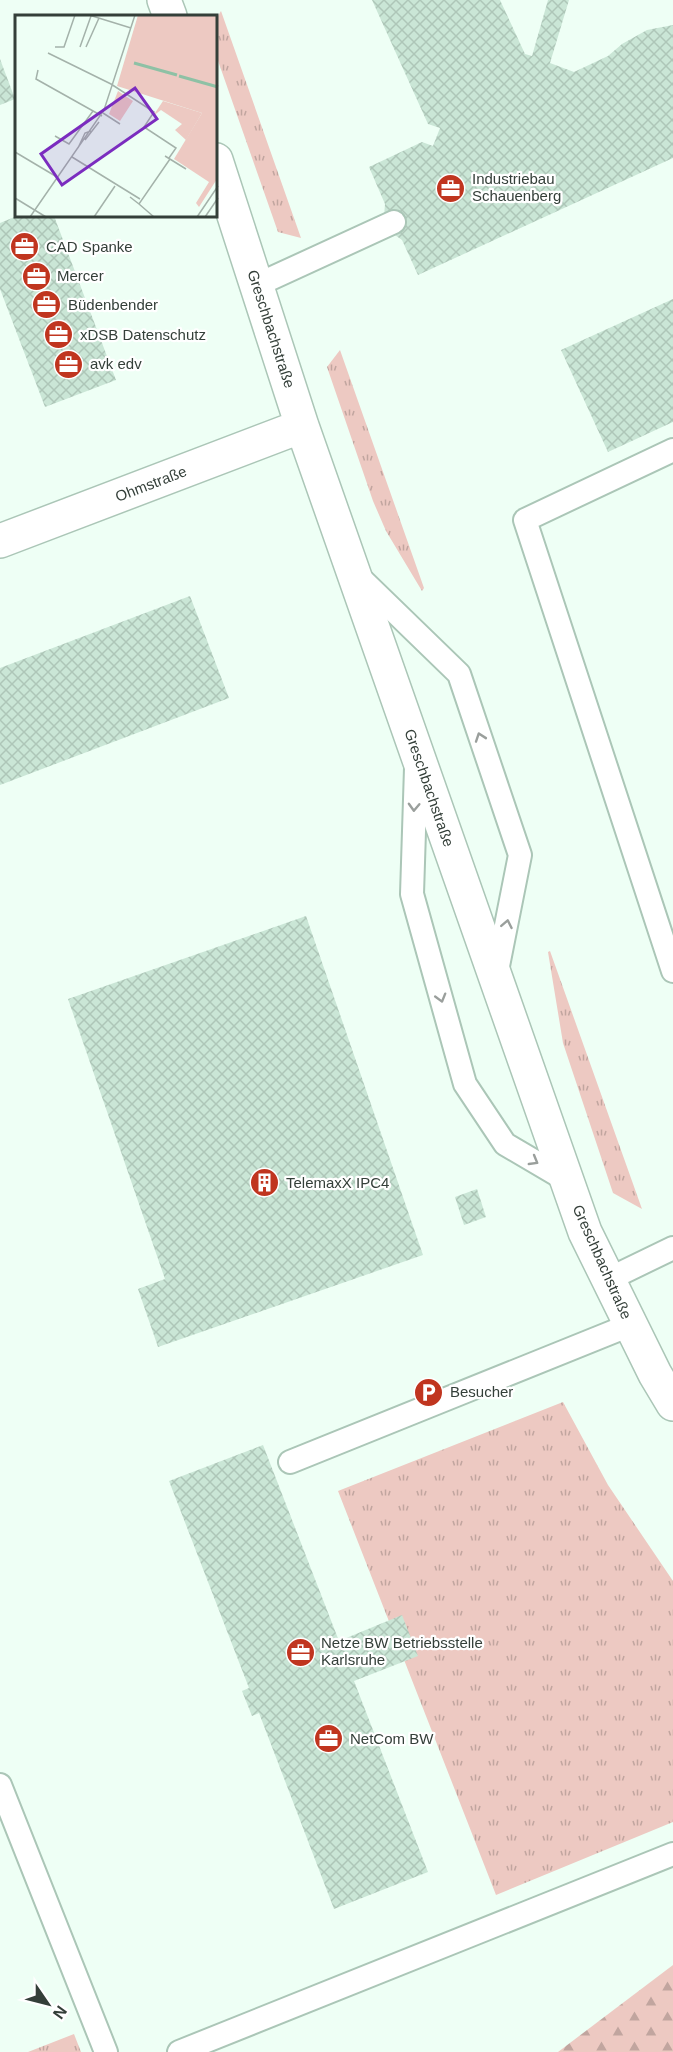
<svg xmlns="http://www.w3.org/2000/svg" width="673" height="2052" font-family="Helvetica,sans-serif">
	<style>
		.grass { fill: url(#grass-tufts) }
		.forest { fill: url(#forest-firs) }
		.building { fill: url(#building-cross-hatch) }
		.lines { fill: none; stroke-linecap: round; stroke-linejoin: round }
		.service-casing { stroke: #abc6b7; stroke-width: 26 }
		.minor-casing { stroke: #abc6b7; stroke-width: 36 }
		.service { stroke: #fff; stroke-width: 22 }
		.minor { stroke: #fff; stroke-width: 33 }
		.oneway { stroke: #9a9f9c }
		.labels { text-anchor: middle; stroke-width: 4.5; stroke-linejoin: round; paint-order: stroke }
		.poi-label { font-size: 15px; fill: #343f39; stroke: #fff; text-anchor: start }
		.street-label { font-size: 15px; fill: #343f39; stroke: #fff }
		.inset-river { fill: none; stroke: #8ec1a5; stroke-width: 3 }
		.inset-road { fill: none; stroke: #a4b2aa; stroke-width: 1.5 }
		.view { fill: #7b2cbf; fill-opacity: 0.15; stroke: #7b2cbf; stroke-width: 3 }
		.inset-edge { fill: none; stroke: #343f39; stroke-width: 3 }
	</style>
	<defs>
		<pattern id="grass-tufts" width="24" height="20" patternUnits="userSpaceOnUse" patternTransform="scale(1.5)"><rect width="24" height="20" fill="#edc9c2"/><path d="M3 7l-1-3M5 7V3M7 7l1-3M15 17l-1-3M17 17v-4M19 17l1-3" fill="none" stroke="#c1a59f"/></pattern>
		<pattern id="forest-firs" width="22" height="20" patternUnits="userSpaceOnUse" patternTransform="scale(1.5)"><rect width="22" height="20" fill="#edc9c2"/><path d="M5 1l3.5 6h-7zM16 11l3.5 6h-7z" fill="#c1a59f"/></pattern>
		<pattern id="building-cross-hatch" width="8" height="8" patternUnits="userSpaceOnUse" patternTransform="scale(1.5)"><rect width="8" height="8" fill="#cae6d6"/><path d="M0 0l8 8M0 8l8-8" fill="none" stroke="#aec6b8"/></pattern>
	</defs>
	<rect width="100%" height="100%" fill="#eefff5"/>
	<!-- grass -->
	<path class="grass" d="M221,11L301,238L278,232L216,55V19Z
		M340,350L424,588L422,591L386,531L373,501L327,367Z
		M550,951L642,1209L613,1193L563,1043L548,952Z
		M563,1402L608,1485L673,1581V1822L496,1895L338,1491Z
		M74,2034L81,2052H28Z"/>
	<!-- forest -->
	<path class="forest" d="M673,1965V2052H558Z"/>
	<!-- building -->
	<path class="building" d="M372,0H500L525,54L532,56L548,0H569L550,63L574,72L608,56L622,44L647,30L673,25V158L418,275L402,240L392,233L384,216L385,204L369,167L422,142L433,146L440,128L428,124Z
		M0,59L15,99L0,105Z
		M17,216H54L116,380L45,407L0,289V223Z
		M673,299V422L608,452L561,350Z
		M190,596L229,698L0,785V668Z
		M306,916L423,1255L158,1347L138,1289L165,1279L68,999Z
		M477,1189L486,1217L464,1225L455,1197Z
		M263,1445L339,1641L402,1615L418,1656L354,1681L428,1872L334,1909L259,1713L252,1716L242,1691L249,1688L169,1481Z"/>
	<g class="lines">
		<defs>
			<path id="service" d="M257,285L394,222
				M673,450L525,520L673,971
				M358,576L459,674L520,855L496,976
				M416,768L412,894L465,1084L505,1144L568,1181
				M607,1280L673,1248
				M290,1462L630,1325
				M0,1785L106,2052
				M179,2052L673,1854"/>
			<path id="minor" d="M164,0L170,16
				M216,160L302,426L585,1232L655,1374L673,1404
				M0,541L302,426"/>
		</defs>
		<!-- service casing -->
		<use href="#service" class="service-casing"/>
		<!-- minor casing -->
		<use href="#minor" class="minor-casing"/>
		<!-- service -->
		<use href="#service" class="service"/>
		<!-- minor -->
		<use href="#minor" class="minor"/>
	</g>
	<!-- one-way arrows -->
	<defs><path id="oneway-chevron" d="M-2-3.5L2.5 0L-2 3.5" fill="none" stroke-width="1.6" stroke-linecap="round" stroke-linejoin="round" transform="scale(1.5)"/></defs>
	<g class="oneway">
		<use href="#oneway-chevron" transform="translate(480 737) rotate(-109)"/>
		<use href="#oneway-chevron" transform="translate(414 807) rotate(92)"/>
		<use href="#oneway-chevron" transform="translate(507 924) rotate(-79)"/>
		<use href="#oneway-chevron" transform="translate(441 998) rotate(74)"/>
		<use href="#oneway-chevron" transform="translate(534 1161) rotate(30)"/>
	</g>
	<!-- icons -->
	<defs>
		<symbol id="office-disc" viewBox="-11 -11 22 22"><circle r="9.5" fill="#c0351f" stroke="#fff"/><path d="M-6-3h4V-5.5h4V-3h4V5H-6ZM-1-4.5V-3h2v-1.5ZM-6 0V1H6V0Z" fill="#fff"/></symbol>
		<symbol id="building-disc" viewBox="-11 -11 22 22"><circle r="9.5" fill="#c0351f" stroke="#fff"/><path d="M-4-6H4V6H1V3H-1V6H-4ZM-2.5-4.3h1.7v1.8h-1.7ZM.8-4.3h1.7v1.8H.8ZM-2.5-1h1.7V.8h-1.7ZM.8-1h1.7V.8H.8Z" fill="#fff"/></symbol>
		<symbol id="parking-disc" viewBox="-11 -11 22 22"><circle r="9.5" fill="#c0351f" stroke="#fff"/><path d="M-3.5-5.5H1a3.5 3.5 0 0 1 0 7H-1V5.5H-3.5ZM-1-3.4V-.6H.8a1.4 1.4 0 0 0 0-2.8Z" fill="#fff"/></symbol>
	</defs>
	<g fill-rule="evenodd">
		<use href="#office-disc" x="434" y="172" width="33" height="33"/>
		<use href="#office-disc" x="8" y="230" width="33" height="33"/>
		<use href="#office-disc" x="20" y="260" width="33" height="33"/>
		<use href="#office-disc" x="30" y="288" width="33" height="33"/>
		<use href="#office-disc" x="42" y="318" width="33" height="33"/>
		<use href="#office-disc" x="52" y="348" width="33" height="33"/>
		<use href="#building-disc" x="248" y="1166" width="33" height="33"/>
		<use href="#parking-disc" x="412" y="1376" width="33" height="33"/>
		<use href="#office-disc" x="284" y="1636" width="33" height="33"/>
		<use href="#office-disc" x="312" y="1722" width="33" height="33"/>
	</g>
	<g class="labels">
		<!-- poi labels -->
		<g class="poi-label">
			<text x="472" y="184">Industriebau<tspan x="472" dy="17">Schauenberg</tspan></text>
			<text x="46" y="252">CAD Spanke</text>
			<text x="57" y="281">Mercer</text>
			<text x="68" y="310">Büdenbender</text>
			<text x="80" y="340">xDSB Datenschutz</text>
			<text x="90" y="369">avk edv</text>
			<text x="286" y="1188">TelemaxX IPC4</text>
			<text x="450" y="1397">Besucher</text>
			<text x="321" y="1648">Netze BW Betriebsstelle<tspan x="321" dy="17">Karlsruhe</tspan></text>
			<text x="350" y="1744">NetCom BW</text>
		</g>
		<!-- street labels -->
		<g class="street-label">
			<text transform="translate(271 329) rotate(72)" y="5">Greschbachstraße</text>
			<text transform="translate(151 484) rotate(-21)" y="5">Ohmstraße</text>
			<text transform="translate(429 788) rotate(71)" y="5">Greschbachstraße</text>
			<text transform="translate(602 1262) rotate(66)" y="5">Greschbachstraße</text>
		</g>
	</g>
	<!-- overview -->
	<g transform="translate(15 15)">
		<rect width="202" height="202" fill="#eefff5"/>
		<path d="M103,76L118,86L105,106L94,99ZM148,86L187,98L171,125L160,115L167,109L146,95L138,101Z" fill="#edc9c2"/>
		<path d="M123,0H202V164L184,192L181,188L194,167L159,144L187,98L102,71Z" fill="#edc9c2"/>
		<path class="inset-river" d="M119,48L162,60M164,61L203,72"/>
		<path class="inset-road" d="M74,0L116,13M40,32H49L60,0M65,32L76,1M71,32L84,3M33,38L96,69L139,97L129,112L161,133L154,143M23,55L21,64L87,101M88,98L105,109M40,121L54,129L78,96M70,125L84,107M63,133L70,118L76,116M0,137L42,162M150,141L171,154M57,142L125,184M115,182L124,189L155,144M0,183L31,202M124,189L139,202M15,202L89,95L120,0M79,202L100,171M182,202L203,171M190,202L203,183"/>
		<path class="view" d="M120,73L142,104L47,170L26,139Z"/>
		<rect width="202" height="202" class="inset-edge"/>
	</g>
	<!-- north arrow -->
	<g transform="translate(48 2004) rotate(125)" stroke="#ffffff" stroke-width="4.5" paint-order="stroke">
	<path d="M0-4.5L10 22L0 15L-10 22Z" fill="#343f39"/>
	<text y="-9" font-size="16" font-weight="bold" text-anchor="middle" fill="#343f39">N</text>
	</g>
</svg>
